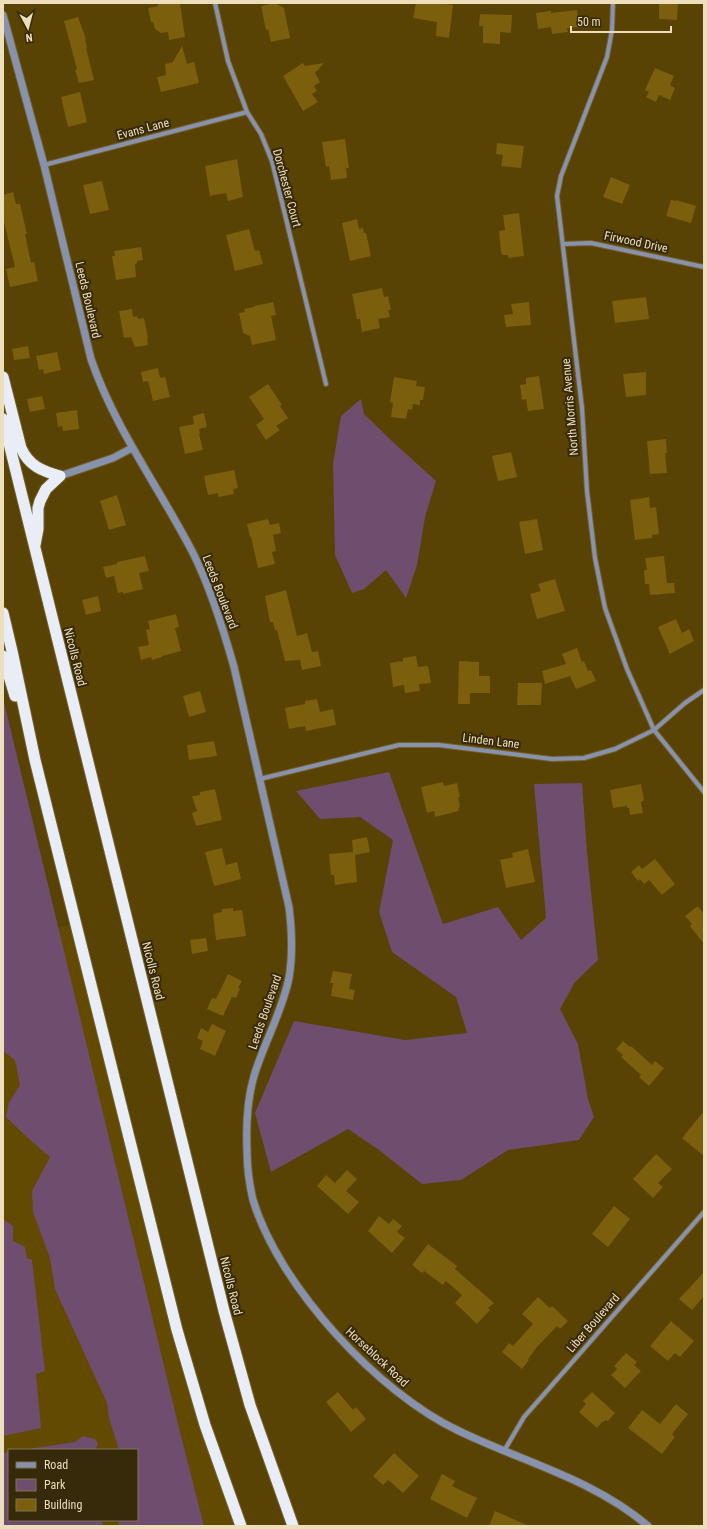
<svg xmlns="http://www.w3.org/2000/svg" width="707" height="1529" font-family="'Roboto Condensed',sans-serif">
	<style>
		.built { fill: #624a01; fill-rule: evenodd }
		.green { fill: #6f4d6f }
		.building { fill: #7b5f0d }
		.lines { fill: none; stroke-linecap: round; stroke-linejoin: round }
		.minor-casing { stroke: #766129; stroke-width: 6 }
		.tertiary-casing { stroke: #766129; stroke-width: 9 }
		.trunk-casing { stroke: #766129; stroke-width: 13 }
		.minor { stroke: #8792af; stroke-width: 4 }
		.tertiary { stroke: #8792af; stroke-width: 7 }
		.trunk { stroke: #e8edf8; stroke-width: 11 }
		.labels { text-anchor: middle; stroke-width: 4; stroke-linejoin: round; paint-order: stroke }
		.street-label { font-size: 12px; fill: #eedfbc; stroke: #362a0b }
	</style>
	<rect width="100%" height="100%" fill="#584204"/>
	<!-- built -->
	<path class="built" d="M76,923L177,1330L241,1526H3V943ZM9,1450H137V1520H9Z"/>
	<!-- green -->
	<path class="green" d="M361,399L364,414L394,443L436,481L425,517L417,565L406,598L386,570L364,589L352,593L335,555L333,464L341,416Z
		M3,698L180,1432L204,1526H119L118,1520H137V1450H119L109,1418L107,1403L55,1289L50,1258L33,1212L32,1191L50,1157L29,1139L6,1117L9,1102L20,1085L15,1060L3,1051Z
		M389,772L443,924L498,907L521,940L546,918L534,784L582,783L587,852L598,960L575,982L560,1009L578,1044L588,1099L594,1117L579,1140L508,1150L461,1180L422,1184L379,1150L348,1129L271,1172L255,1113L294,1021L405,1040L467,1033L456,997L392,952L379,912L393,840L360,817L320,819L296,791Z
		M3,1219L13,1226V1241L25,1247L27,1258L32,1260L45,1371L36,1374L41,1428L3,1436Z
		M83,1436L95,1439L98,1444L95,1450H22L75,1442Z
		M9,1452V1520H102L103,1526H3V1453Z"/>
	<!-- building -->
	<path class="building" d="M158,3H180L185,37L169,40L168,32L161,33L155,29L153,22H151L148,8L158,6Z
		M275,3L284,8L290,38L271,42L268,29L266,30L261,6Z
		M416,3H439L453,5L449,38L436,36L437,22L413,18Z
		M659,3H678L677,20L659,19Z
		M577,10L579,27L567,28L568,32L552,34L551,27L538,29L536,13L551,11V13Z
		M480,14L512,15L511,33L500,32V44L483,43V26H479Z
		M78,17L86,39L85,40L87,47L86,48L94,80L79,83L75,70L77,69L64,21Z
		M182,46L187,64L194,62L199,83L161,92L157,77L166,75L165,64L173,62Z
		M303,63L305,66L324,63L315,73L320,82L314,86L317,91L312,94L318,102L303,111L283,76Z
		M655,68L674,76L670,85L675,88L670,100L659,95L656,102L646,97L649,92L645,90Z
		M80,92L87,122L68,127L61,97Z
		M345,139L349,168H346L347,178L331,180L329,166L326,167L322,142Z
		M497,143L524,146L521,168L501,166L503,155L496,154Z
		M237,159L243,197L228,201L226,193L210,196L205,166Z
		M611,177L630,185L622,204L603,197Z
		M102,181L109,210L90,214L83,185Z
		M13,192L16,204H20L27,234H25L31,263L34,262L38,281L10,287L6,269L15,267L3,218V195Z
		M671,200L676,201V200L696,206L691,223L666,216Z
		M519,213L524,256L508,258V255H502L501,252L499,231L505,230L503,215Z
		M357,219L359,229L363,228L364,233H366L371,256L350,261L342,223Z
		M249,229L255,251L259,250L263,264L235,271L226,235Z
		M141,247L143,260L137,261V263L135,264L136,277L116,280L112,256H115L114,251Z
		M382,288L384,297L388,296L391,310H388L390,317L378,319L380,328L362,332L360,319H357L352,294Z
		M646,297L649,319L615,323L612,301Z
		M273,302L276,315L271,316L276,340L252,345L250,336L243,333L239,313L245,312L244,309L254,307V306Z
		M529,302L531,325L506,327L504,315L513,314L511,304Z
		M132,309L133,317L137,316L138,319L144,318L148,338L147,339L148,345L135,347L131,337L124,338L119,311Z
		M28,346L30,358L14,360L12,349Z
		M57,352L61,370L44,374L43,369L39,370L36,356Z
		M158,368L160,378L165,377L170,397L153,401L148,381L143,382L141,372Z
		M646,372V395L626,397L623,374Z
		M539,376L544,409L528,411L526,399L522,400L520,385L526,384V378Z
		M394,377L417,381L416,386L425,387L423,400H420V405L413,404L412,410L408,409L406,419L391,417L393,403L390,402Z
		M268,384L282,405L280,406L288,418L276,426L280,430L266,440L256,425L264,419L249,397Z
		M42,396L45,409L30,412L27,399Z
		M77,410L79,429L63,431L62,426L58,427L56,413Z
		M204,413L207,427L199,429L200,434H199L203,450L185,454L179,427L194,424L193,416Z
		M666,439L667,453H665L667,473L650,474L647,441Z
		M511,452L517,477L498,481L492,456Z
		M234,470L238,488L233,489L234,494L218,497V493L208,495L204,476Z
		M117,495L126,525L109,530L100,501Z
		M649,497L650,508L656,507L659,534L652,535V538L635,540L630,500Z
		M268,519L270,525L279,523L281,533L273,535L276,551L272,552L275,564L258,568L251,537H250L247,524Z
		M537,519L543,550L525,554L519,522Z
		M145,556L149,571L139,573L143,589L123,594V592L118,593L114,576L106,578L103,567L117,564V562Z
		M664,556L667,583H674L675,593L650,595L649,584H645L644,570H647L645,558Z
		M555,579L565,611L537,619L530,594L541,591L538,584Z
		M286,590L297,636L307,633L312,652L318,651L321,666L302,670L300,660L285,661L277,630H275L273,622H270L265,596Z
		M98,596L101,611L86,615L82,600Z
		M176,614L179,627L175,628L181,651L162,656V657L152,660L151,657L141,660L138,647L149,645L146,630L150,629L148,621Z
		M676,619L682,633L689,629L694,641L670,654L658,627Z
		M577,648L582,662L584,661L588,671L591,670L596,681L576,689L570,676L545,684L542,671L566,664L562,654Z
		M416,656L418,667L428,666L431,683L419,684L420,691L405,693L404,685L393,687L390,663L403,661V658Z
		M459,661L479,662V676H490V693H470V704H458Z
		M518,683H542L541,705H517Z
		M200,691L206,712L189,717L183,696Z
		M317,699L320,712L333,709L336,725L306,731L305,726L289,729L285,708L305,704V701Z
		M214,741L217,756L189,760L187,745Z
		M443,782L444,786L457,783L460,797H458L460,807L458,808L459,811L435,817L434,811L427,813L421,787Z
		M641,784L644,800L641,802L643,813L630,815L629,808H627V806L613,808L610,790Z
		M215,789L222,820L196,826L192,813L197,811L192,796L200,795V792Z
		M367,837L370,852L355,855L357,882L335,885L334,875H331L329,854L353,852L352,840Z
		M222,848L226,865L237,862L241,879L214,886L205,852Z
		M528,849L535,882L506,888L500,860L513,857L512,853Z
		M655,859L675,884L662,895L649,880L644,884L640,879L638,881L631,872L639,865L642,869Z
		M698,906L704,914V944L690,926L692,924L685,916Z
		M233,908V911L242,910L246,936L216,940L213,914L222,912V909Z
		M206,938L208,951L192,954L190,940Z
		M333,971L352,974L349,989L355,990L353,1000L331,996L333,983H330Z
		M228,974L242,981L238,988L240,989L236,998L232,997L223,1016L207,1009L212,998L216,999Z
		M212,1024L226,1031L215,1056L200,1049L203,1041L197,1038L201,1028L208,1032Z
		M623,1041L630,1047L631,1046L652,1065L655,1061L664,1068L649,1086L639,1077L641,1075L621,1057L623,1055L616,1049Z
		M704,1111V1156L682,1138Z
		M656,1154L672,1169L658,1183L663,1187L653,1198L633,1179Z
		M347,1170L357,1179L346,1191L359,1202L348,1214L317,1186L326,1175L335,1183Z
		M614,1206L630,1219L608,1247L592,1234Z
		M379,1216L389,1224L393,1219L402,1226L397,1232L405,1238L392,1253L368,1231Z
		M428,1244L457,1266L455,1269L494,1303L488,1308L490,1310L477,1324L455,1303L462,1295L446,1281L443,1285L424,1271L422,1273L412,1265Z
		M704,1272V1296L692,1310L679,1299Z
		M538,1297L550,1308L552,1306L568,1321L560,1329L557,1326L537,1347L528,1359L529,1360L522,1369L502,1352L509,1343L513,1346L533,1324L522,1314Z
		M671,1321L694,1341L680,1357L675,1353L668,1361L650,1346Z
		M626,1353L637,1362L634,1365L641,1371L625,1388L611,1375L617,1369L614,1366Z
		M338,1392L353,1410L356,1407L366,1419L351,1432L326,1402Z
		M592,1392L615,1413L608,1421L606,1420L603,1422H602L597,1428L579,1412L586,1404L583,1401Z
		M676,1404L688,1414L672,1434L675,1437L662,1454L628,1428L642,1410L660,1424Z
		M394,1453L419,1476L403,1493L388,1480L383,1485L373,1476Z
		M442,1474L455,1481L452,1486L477,1498L467,1518L430,1499Z
		M495,1511L529,1526H489Z"/>
	<g class="lines">
		<defs>
			<path id="minor" d="M215,3L228,61L247,112L261,134L272,161L326,384
				M613,3L612,30L607,57L561,176L557,196L582,408L587,491L595,558L605,608L627,669L654,730L704,792
				M44,165L247,112
				M563,244L591,243L704,267
				M260,779L399,745H439L552,759L584,758L615,749L654,730L685,703L704,690
				M504,1451L524,1417L704,1212"/>
			<path id="tertiary" d="M3,15L44,165L91,359C115,429 159,487 193,553C211,589 223,628 234,667L289,907C292,931 293,954 289,978C282,1012 264,1043 254,1076C247,1100 246,1126 247,1150C247,1167 249,1183 253,1200C279,1286 378,1393 459,1431C523,1462 593,1479 648,1526
				M60,476L113,458L132,448"/>
			<path id="trunk" d="M3,377L21,448C29,466 42,471 60,476
				M3,419L224,1311L250,1405L293,1526
				M35,545L38,529V508L40,501L46,489L60,476
				M3,613L12,651L35,760L177,1330L205,1425L241,1526
				M3,656L15,696"/>
		</defs>
		<!-- minor casing -->
		<use href="#minor" class="minor-casing"/>
		<!-- tertiary casing -->
		<use href="#tertiary" class="tertiary-casing"/>
		<!-- trunk casing -->
		<use href="#trunk" class="trunk-casing"/>
		<!-- minor -->
		<use href="#minor" class="minor"/>
		<!-- tertiary -->
		<use href="#tertiary" class="tertiary"/>
		<!-- trunk -->
		<use href="#trunk" class="trunk"/>
	</g>
	<g class="labels">
		<!-- street labels -->
		<g class="street-label">
			<text transform="translate(143 129) rotate(-15)" y="4">Evans Lane</text>
			<text transform="translate(287 188) rotate(75)" y="4">Dorchester Court</text>
			<text transform="translate(636 242) rotate(12)" y="4">Firwood Drive</text>
			<text transform="translate(88 300) rotate(77)" y="4">Leeds Boulevard</text>
			<text transform="translate(570 407) rotate(-95)" y="4">North Morris Avenue</text>
			<text transform="translate(220 592) rotate(69)" y="4">Leeds Boulevard</text>
			<text transform="translate(75 657) rotate(76)" y="4">Nicolls Road</text>
			<text transform="translate(491 741) rotate(7)" y="4">Linden Lane</text>
			<text transform="translate(153 971) rotate(76)" y="4">Nicolls Road</text>
			<text transform="translate(265 1012) rotate(-71)" y="4">Leeds Boulevard</text>
			<text transform="translate(231 1286) rotate(76)" y="4">Nicolls Road</text>
			<text transform="translate(593 1323) rotate(-49)" y="4">Liber Boulevard</text>
			<text transform="translate(377 1357) rotate(43)" y="4">Horseblock Road</text>
		</g>
	</g>
	<!-- border -->
	<rect width="707" height="1529" fill="none" stroke="#eedfbc" stroke-width="8"/>
	<!-- legend -->
	<rect x="8" y="1449" width="130" height="72" fill="#362a0b" stroke="#807252"/>
	<rect x="16" y="1462" width="20" height="6" fill="#8792af" stroke="#807252"/>
	<text x="44" y="1469" font-size="12" fill="#eedfbc">Road</text>
	<rect x="16" y="1479" width="20" height="12" fill="#6f4d6f" stroke="#807252"/>
	<text x="44" y="1489" font-size="12" fill="#eedfbc">Park</text>
	<rect x="16" y="1499" width="20" height="12" fill="#7b5f0d" stroke="#807252"/>
	<text x="44" y="1509" font-size="12" fill="#eedfbc">Building</text>
	<!-- north arrow -->
	<g transform="translate(28 28) rotate(173)" stroke="#362a0b" stroke-width="3" paint-order="stroke">
	<path d="M0-3L7 15L0 10L-7 15Z" fill="#eedfbc"/>
	<text y="-6" font-size="11" font-weight="bold" text-anchor="middle" fill="#eedfbc">N</text>
	</g>
	<!-- scale -->
	<path d="M571 26v6h100v-6" fill="none" stroke="#eedfbc" stroke-width="2"/>
	<text x="577" y="26" font-size="12" fill="#eedfbc" stroke="#362a0b" stroke-width="3" paint-order="stroke">50 m</text>
</svg>
